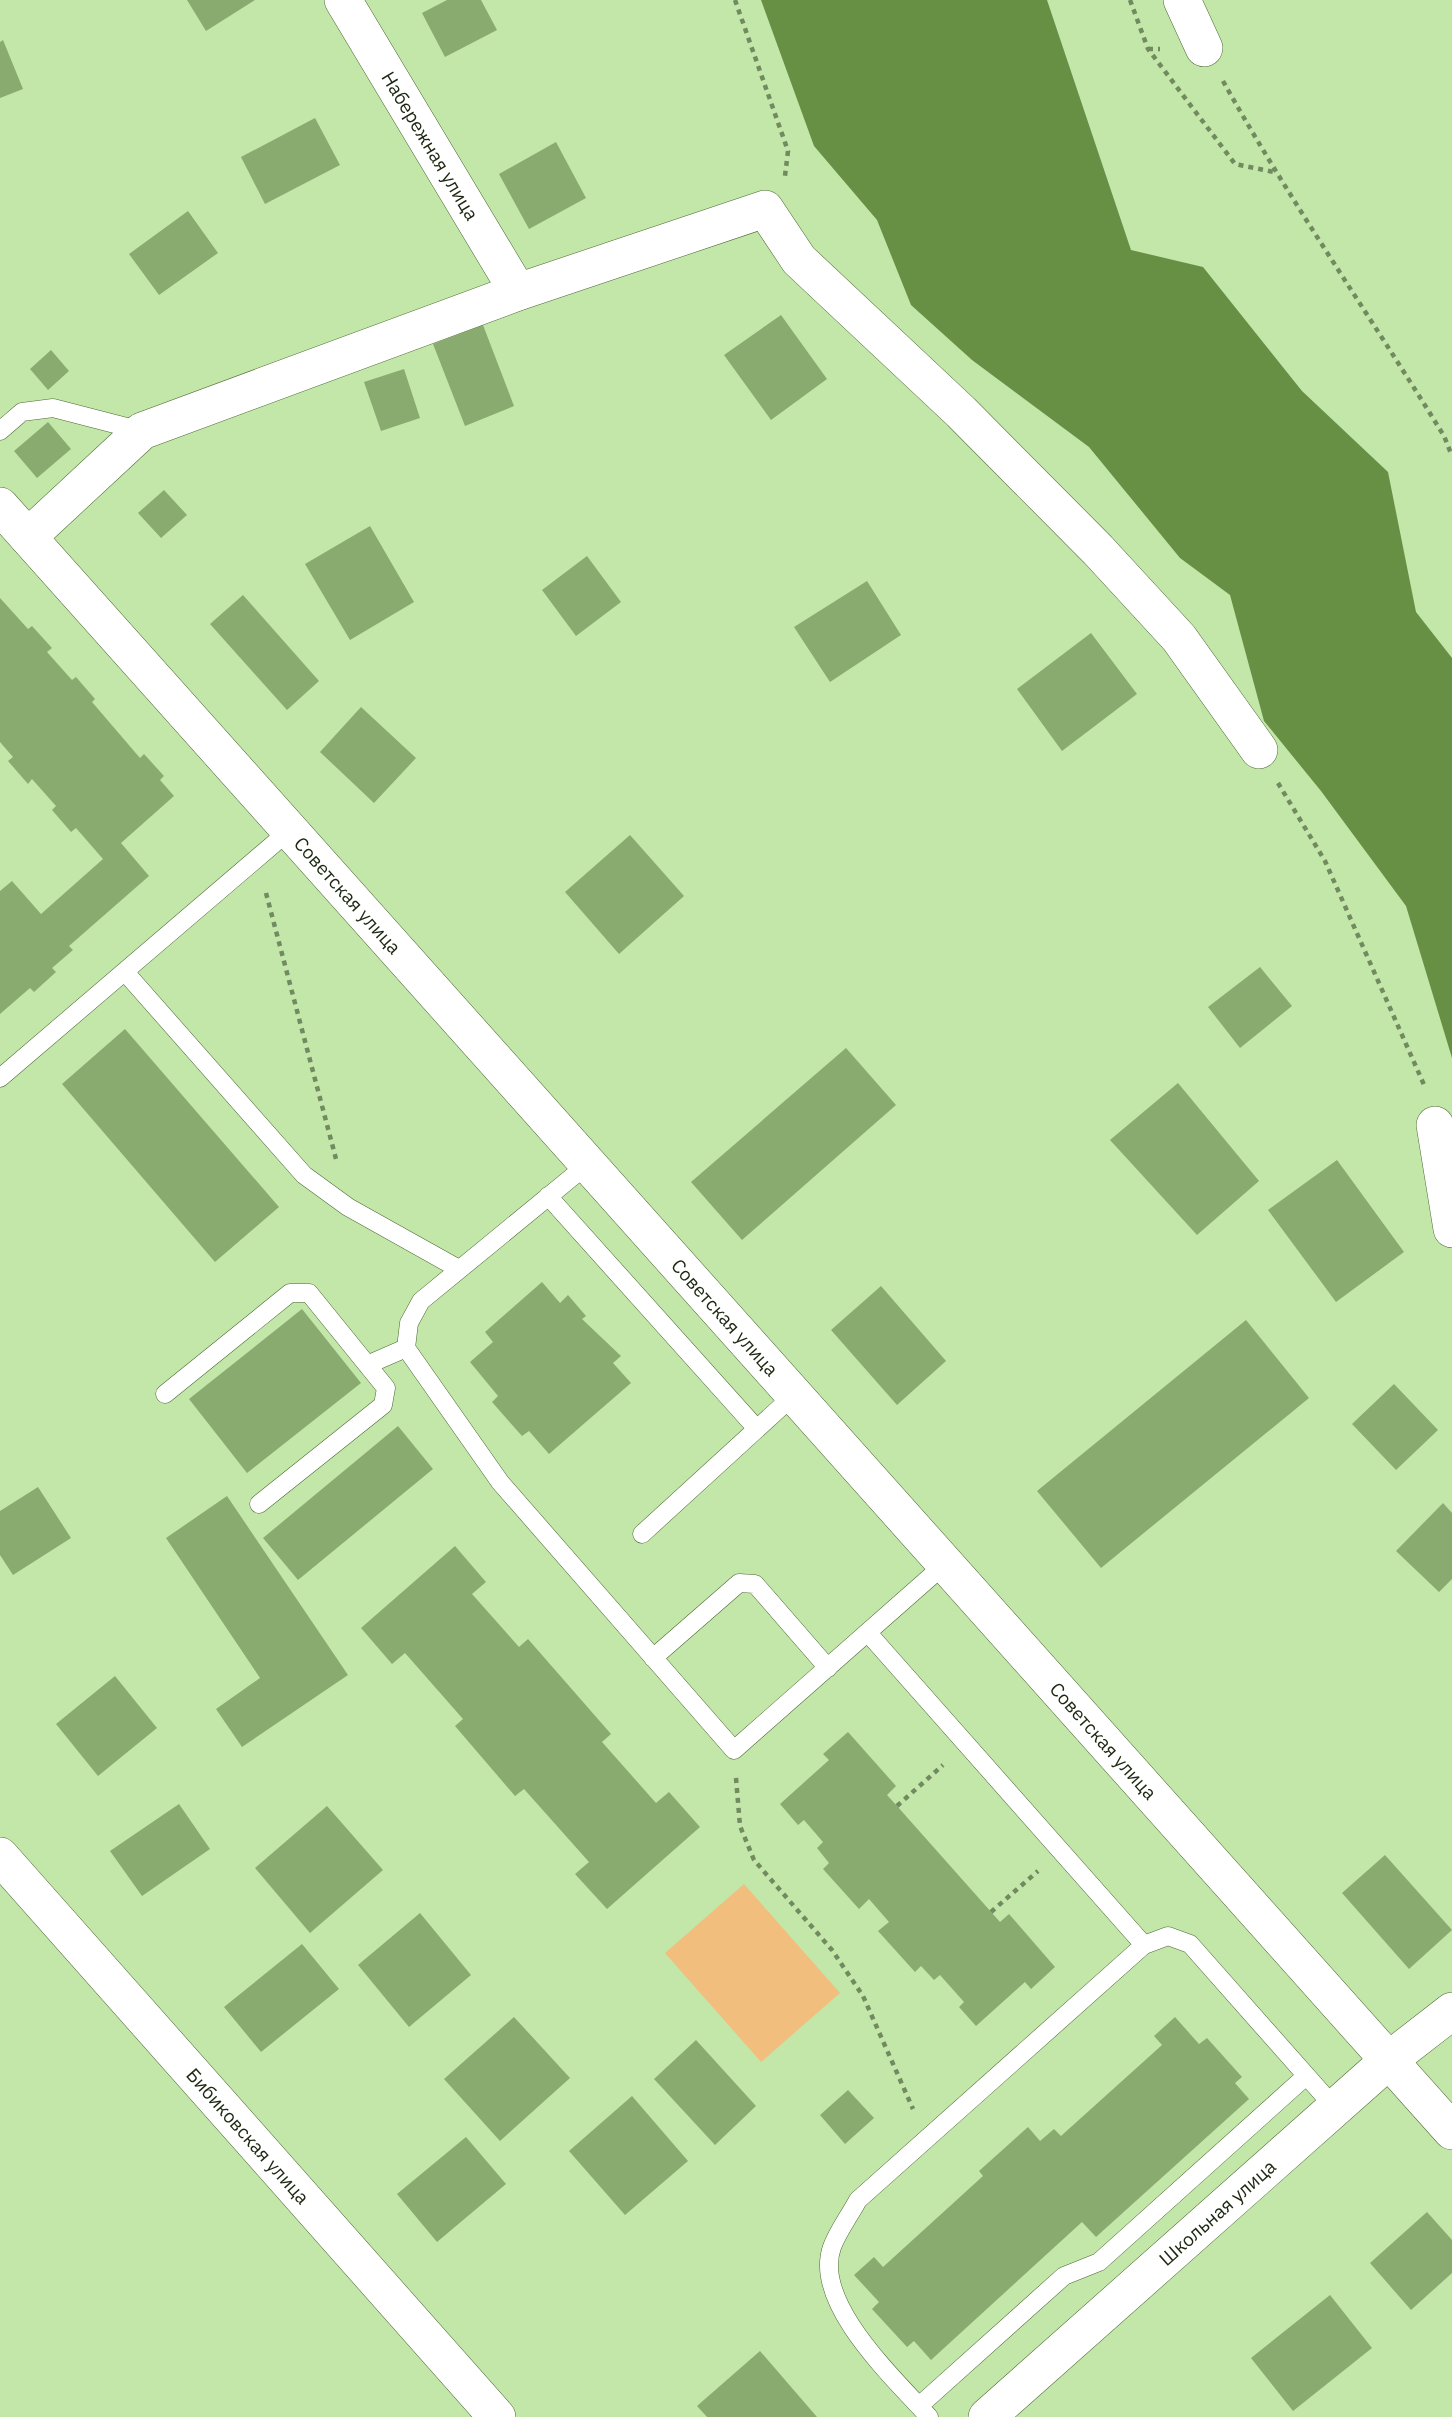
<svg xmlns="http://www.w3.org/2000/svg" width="1452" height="2417" font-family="'IBM Plex Sans',sans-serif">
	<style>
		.green { fill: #f2be7e }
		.water { fill: #689045 }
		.building { fill: #8aab70 }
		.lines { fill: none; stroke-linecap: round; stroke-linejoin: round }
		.lane-casing { stroke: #4c6a33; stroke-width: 19 }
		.street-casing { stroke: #4c6a33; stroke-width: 38 }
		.path { stroke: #728a60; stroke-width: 4.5; stroke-dasharray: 5 5; stroke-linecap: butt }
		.lane { stroke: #fff; stroke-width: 18 }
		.street { stroke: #fff; stroke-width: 37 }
		.labels { text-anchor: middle; stroke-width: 5; stroke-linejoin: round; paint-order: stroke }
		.street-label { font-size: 19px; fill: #1c2811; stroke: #d0f3b6 }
	</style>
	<rect width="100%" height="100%" fill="#c3e6a9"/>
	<!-- green -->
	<path class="green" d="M744,1884L840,1993L761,2062L665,1953Z"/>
	<!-- water -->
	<path class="water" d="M761,0H1047L1131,250L1203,267L1302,391L1388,472L1416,612L1452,658V1058L1406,906L1321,791L1264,721L1230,595L1180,558L1089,447L972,360L911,305L877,220L814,146Z"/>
	<!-- building -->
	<path class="building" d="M187,0H255L206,31Z
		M447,0H481L497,30L445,57L422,13Z
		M3,40L23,89L0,98V42Z
		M315,118L340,165L265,204L241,157Z
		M556,142L586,198L529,229L499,174Z
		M188,211L218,253L159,295L129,254Z
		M781,315L827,379L771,420L724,355Z
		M483,325L514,406L465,426L433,344Z
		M51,350L69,371L48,390L30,369Z
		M404,369L420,418L381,431L364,382Z
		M48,422L71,449L37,478L14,451Z
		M164,490L187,515L161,538L138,513Z
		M370,526L414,602L350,640L305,564Z
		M587,556L621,602L576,636L542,590Z
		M867,581L901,635L830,682L794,627Z
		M243,595L319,681L287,710L210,624Z
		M0,598L28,629L32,626L52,648L47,652L72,680L76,677L95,699L92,702L140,758L144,754L164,776L160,780L174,796L121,843L149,876L69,946L73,950L52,968L56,972L34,992L30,988L0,1014V891L12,881L41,914L103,859L76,828L71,832L52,810L56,806L32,779L28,784L8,761L13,757L0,742Z
		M1091,633L1137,694L1062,751L1017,689Z
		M361,707L416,758L374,803L320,752Z
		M630,835L684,896L619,954L565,892Z
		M1260,967L1292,1006L1240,1048L1208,1007Z
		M125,1029L279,1207L215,1262L62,1084Z
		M846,1048L896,1105L742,1240L691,1182Z
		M1178,1083L1259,1181L1197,1235L1110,1140Z
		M1337,1160L1404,1252L1336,1302L1268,1210Z
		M542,1282L560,1303L568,1295L586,1316L582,1319L621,1356L613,1363L631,1383L549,1454L529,1431L522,1436L492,1402L498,1396L470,1362L493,1342L485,1332Z
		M881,1286L946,1361L897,1405L831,1330Z
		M302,1309L361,1383L247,1473L189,1399Z
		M1246,1320L1309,1398L1101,1568L1037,1491Z
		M1394,1384L1438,1430L1396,1470L1352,1424Z
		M398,1426L433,1469L298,1580L263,1538Z
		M38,1487L71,1538L13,1575L0,1555V1511Z
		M227,1496L348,1675L242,1747L216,1709L260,1678L166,1538Z
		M1443,1503L1452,1513V1579L1439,1592L1396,1551Z
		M455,1546L486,1582L472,1594L519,1647L528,1639L611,1734L602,1742L656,1803L669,1792L700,1827L607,1909L575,1874L589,1862L524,1789L515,1796L455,1726L463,1719L405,1653L392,1664L361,1628Z
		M115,1676L157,1728L98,1776L56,1724Z
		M848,1732L896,1786L887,1795L897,1806L1000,1922L1009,1914L1055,1967L1031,1989L1025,1982L976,2026L959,2007L964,2002L940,1975L934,1980L921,1966L915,1972L878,1931L889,1922L869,1899L859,1909L823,1869L829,1863L817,1848L823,1842L804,1820L798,1825L780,1804L829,1760L823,1754Z
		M179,1804L210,1849L142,1896L110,1851Z
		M327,1806L383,1870L310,1933L255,1868Z
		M1385,1855L1452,1930L1409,1969L1342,1893Z
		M420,1913L471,1975L409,2027L358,1965Z
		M302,1944L339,1989L261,2052L224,2007Z
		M514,2017L570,2078L500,2141L444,2079Z
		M1175,2017L1199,2044L1207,2038L1242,2077L1235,2083L1249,2099L1096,2237L1082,2222L931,2360L914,2341L907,2347L872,2309L879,2302L854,2275L874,2257L883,2267L983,2176L979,2171L1028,2127L1040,2141L1054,2129L1061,2136L1162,2045L1154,2036Z
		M696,2040L756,2106L715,2145L654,2079Z
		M848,2090L874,2118L845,2144L820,2115Z
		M632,2096L688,2161L625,2215L569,2151Z
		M466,2137L506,2184L437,2242L397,2194Z
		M1427,2212L1452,2240V2273L1411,2310L1370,2263Z
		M1330,2295L1372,2348L1293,2411L1251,2358Z
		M760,2351L817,2417H707L697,2406Z"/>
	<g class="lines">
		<defs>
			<path id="lane" d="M0,431L22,412L53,408L142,431
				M125,972L304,1175L348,1207L459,1269
				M0,1078L290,830
				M588,1164L421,1301L409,1323L406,1348L500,1482L734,1750L945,1564
				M548,1196L757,1429
				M367,1365L406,1348
				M165,1394L290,1293H309L386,1388L383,1405L259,1504
				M642,1534L794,1395
				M868,1633L1144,1945
				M653,1658L739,1583L755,1584L828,1668
				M919,2406L1064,2276L1099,2262L1306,2076
				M929,2417C895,2379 812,2303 832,2247C838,2231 850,2215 858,2200L1144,1945L1168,1936L1190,1944L1335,2108"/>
			<g id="street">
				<path id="s1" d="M343,0L518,292"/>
				<path d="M1182,0L1204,48"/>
				<path id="s2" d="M0,506L1452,2131"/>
				<path d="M28,537L142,431L518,292L765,209L799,260L961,412L1098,550L1179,638L1259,750"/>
				<path d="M1435,1125L1452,1229"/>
				<path id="s3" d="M0,1856L497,2417"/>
				<path id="s4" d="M987,2417L1389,2060L1452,2011"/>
			</g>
		</defs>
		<!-- lane casing -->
		<use href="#lane" class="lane-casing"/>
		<!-- street casing -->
		<use href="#street" class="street-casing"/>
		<!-- path -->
		<path class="path" d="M735,0L788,151L785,176
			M1130,0L1148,49L1235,164L1274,172
			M1148,49H1160
			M1223,81C1291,203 1371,317 1444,436L1452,456
			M1278,783L1325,861L1425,1087
			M266,893L336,1159
			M736,1778L740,1826L754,1860L832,1950L863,1996L913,2109
			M897,1806L943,1765
			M991,1912L1038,1871"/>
		<!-- lane -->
		<use href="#lane" class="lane"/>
		<!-- street -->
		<use href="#street" class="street"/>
	</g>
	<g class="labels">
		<!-- street labels -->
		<g class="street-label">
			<text dy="7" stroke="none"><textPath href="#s1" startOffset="170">Набережная улица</textPath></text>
			<text dy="7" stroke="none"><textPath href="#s2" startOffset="522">Советская улица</textPath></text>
			<text dy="7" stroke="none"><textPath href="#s2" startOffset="1088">Советская улица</textPath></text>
			<text dy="7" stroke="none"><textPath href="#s2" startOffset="1656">Советская улица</textPath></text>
			<text dy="7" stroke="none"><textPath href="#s3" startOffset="374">Бибиковская улица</textPath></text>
			<text dy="7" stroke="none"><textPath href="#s4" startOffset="308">Школьная улица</textPath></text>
		</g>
	</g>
</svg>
